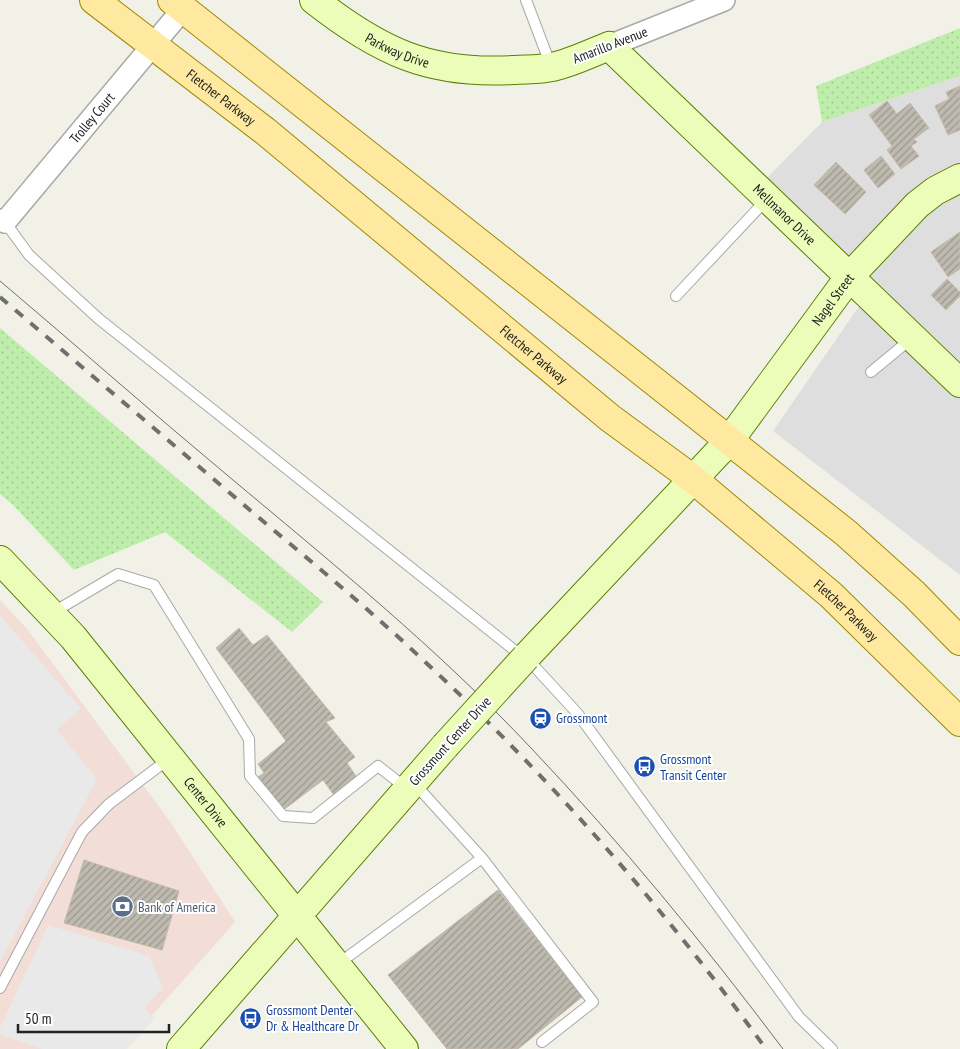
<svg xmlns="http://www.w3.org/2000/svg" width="960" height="1049" font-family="'PT Sans Narrow',sans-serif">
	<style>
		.residential { fill: #dfdede }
		.commercial { fill: #f3ddd7 }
		.grass { fill: url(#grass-dots) }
		.parking { fill: #e9e9e9 }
		.building { fill: url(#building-hatch); stroke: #c5bba9 }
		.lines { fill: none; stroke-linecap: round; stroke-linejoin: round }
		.lane-casing { stroke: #a8a8a8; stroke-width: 12 }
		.street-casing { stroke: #a8a8a8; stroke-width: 24 }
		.secondary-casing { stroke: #598100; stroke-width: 30 }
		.primary-casing { stroke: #9f8a00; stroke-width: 30 }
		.lane { stroke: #fff; stroke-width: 10 }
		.street { stroke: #fff; stroke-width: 21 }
		.secondary { stroke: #ecfdba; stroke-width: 28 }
		.primary { stroke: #ffe9a0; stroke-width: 28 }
		.tram { stroke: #6f6f6f; stroke-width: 1 }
		.rail { stroke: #6f6f6f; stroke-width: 4; stroke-dasharray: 10 10; stroke-linecap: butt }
		.secondary-bridge-casing { stroke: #598100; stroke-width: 30; stroke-linecap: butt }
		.secondary-bridge { stroke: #ecfdba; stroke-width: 28 }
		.labels { text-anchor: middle; stroke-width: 4; stroke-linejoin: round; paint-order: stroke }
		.street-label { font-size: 14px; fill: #212121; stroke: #fff }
		.transit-label { font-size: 14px; fill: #164399; stroke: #fff; text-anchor: start }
		.service-label { font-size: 14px; fill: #4e5e75; stroke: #fff; text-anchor: start }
	</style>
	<defs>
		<pattern id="grass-dots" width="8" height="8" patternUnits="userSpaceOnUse" patternTransform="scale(1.25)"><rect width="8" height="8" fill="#bfeeac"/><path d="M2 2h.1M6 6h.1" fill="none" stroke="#a4cc94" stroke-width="1.8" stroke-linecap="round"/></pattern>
		<pattern id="building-hatch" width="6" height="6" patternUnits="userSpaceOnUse" patternTransform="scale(1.25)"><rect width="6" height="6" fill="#bfbab0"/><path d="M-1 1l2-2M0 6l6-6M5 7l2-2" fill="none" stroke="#9b978f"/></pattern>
	</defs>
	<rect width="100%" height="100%" fill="#f2f1e8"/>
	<!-- residential -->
	<path class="residential" d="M960,76V575L773,431L875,283L766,179L822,122Z"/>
	<!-- commercial -->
	<path class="commercial" d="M0,600L28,630L171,823L235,922L122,1049H0Z"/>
	<!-- grass -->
	<path class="grass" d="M960,28V76L822,122L816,86Z
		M0,328L323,602L292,632L165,532L74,570L13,505L0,494Z"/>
	<!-- parking -->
	<path class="parking" d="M0,615L81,709L57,730L97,779L0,962Z
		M48,925L149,956L163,988L144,1007L155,1018L127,1049H42L0,1034V1028Z"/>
	<!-- building -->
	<path class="building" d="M960,86V130L948,135L935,106L949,99L946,92Z
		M887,101L897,114L910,103L929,128L914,139L917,142L911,146L919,156L901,169L887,150L892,146L869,115Z
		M881,156L895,174L878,188L864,170Z
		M836,162L866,192L845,214L814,185Z
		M960,232V269L948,277L931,252Z
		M947,279L960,292V296L946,310L931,295Z
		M239,628L253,645L267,635L335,718L326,722L355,757L347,763L358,779L336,798L323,780L282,811L255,779L264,773L258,764L286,741L216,648Z
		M84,860L179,891L162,950L64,923Z
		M498,890L582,997L518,1049H447L388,975Z"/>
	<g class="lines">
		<defs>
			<path id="lane" d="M526,0L551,66
				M5,222L29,255L99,319L533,665L578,714L799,1017L832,1049
				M676,296L767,199
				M871,372L912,338
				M52,613L118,574L154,585L249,739L250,776L283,816L313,818L378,766L406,788
				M482,858L593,1002L542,1042
				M338,964L482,858L414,783
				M0,988L82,832L109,804L170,758"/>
			<g id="street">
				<path d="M609,46L724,0"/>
				<path id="s1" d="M0,220L5,222L183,9"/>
			</g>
			<g id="secondary">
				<path id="s2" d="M314,0C379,51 429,75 513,70C526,69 540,70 552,67C571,63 591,53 609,46L960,383"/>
				<path id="s3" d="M0,560L73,637L404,1049"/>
				<path id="s4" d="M526,657L729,441L850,276L917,205L935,191L960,178"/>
				<path d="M181,1049L445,746"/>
			</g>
			<g id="primary">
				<path id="s5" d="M94,0L265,131L610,418L693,479L831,595L960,722"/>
				<path d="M172,0L846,533L914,594L960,641"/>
			</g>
		</defs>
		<!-- lane casing -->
		<use href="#lane" class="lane-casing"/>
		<!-- street casing -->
		<use href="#street" class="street-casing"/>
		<!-- secondary casing -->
		<use href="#secondary" class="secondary-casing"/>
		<!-- primary casing -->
		<use href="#primary" class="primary-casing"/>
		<!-- lane -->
		<use href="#lane" class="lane"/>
		<!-- street -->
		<use href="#street" class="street"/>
		<!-- secondary -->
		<use href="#secondary" class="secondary"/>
		<!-- primary -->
		<use href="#primary" class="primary"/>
		<!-- tram -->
		<path class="tram" d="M0,281C76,345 150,411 227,475C331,562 438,649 531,748C621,843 704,944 783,1049"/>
		<!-- rail -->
		<path class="rail" d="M0,297C84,369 168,440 251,511C309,560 368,608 423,660C550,777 665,909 766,1049"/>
		<defs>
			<path id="secondary-bridge" d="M445,746L526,657"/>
		</defs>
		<!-- secondary-bridge casing -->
		<use href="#secondary-bridge" class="secondary-bridge-casing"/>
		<!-- secondary-bridge -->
		<use href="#secondary-bridge" class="secondary-bridge"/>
	</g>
	<!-- icons -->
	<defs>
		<symbol id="station-disc" viewBox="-11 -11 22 22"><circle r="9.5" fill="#1a4fb4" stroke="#fff"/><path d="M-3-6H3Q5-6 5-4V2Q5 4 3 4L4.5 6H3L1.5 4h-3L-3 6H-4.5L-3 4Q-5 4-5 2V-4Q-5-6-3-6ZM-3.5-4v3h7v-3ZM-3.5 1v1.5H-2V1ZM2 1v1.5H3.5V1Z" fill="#fff"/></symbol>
		<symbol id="bus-disc" viewBox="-11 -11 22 22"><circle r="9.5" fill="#1a4fb4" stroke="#fff"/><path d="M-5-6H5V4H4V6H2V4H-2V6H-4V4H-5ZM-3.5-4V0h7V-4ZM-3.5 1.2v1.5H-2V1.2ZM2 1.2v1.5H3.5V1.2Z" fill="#fff"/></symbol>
		<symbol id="bank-disc" viewBox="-11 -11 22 22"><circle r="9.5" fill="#5c6f8a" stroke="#fff"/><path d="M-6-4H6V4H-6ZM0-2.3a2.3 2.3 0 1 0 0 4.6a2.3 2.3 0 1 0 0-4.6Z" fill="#fff"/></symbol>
	</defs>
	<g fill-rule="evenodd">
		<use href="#station-disc" x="528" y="706" width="25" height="25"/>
		<use href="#bus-disc" x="632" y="754" width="25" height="25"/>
		<use href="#bank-disc" x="110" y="894" width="25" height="25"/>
		<use href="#bus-disc" x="238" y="1006" width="25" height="25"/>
	</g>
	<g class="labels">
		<!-- street labels -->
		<g class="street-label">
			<text transform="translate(610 45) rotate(-21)" y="5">Amarillo Avenue</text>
			<text dy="5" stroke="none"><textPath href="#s2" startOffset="98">Parkway Drive</textPath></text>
			<text dy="5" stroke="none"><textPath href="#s5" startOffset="160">Fletcher Parkway</textPath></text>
			<text dy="5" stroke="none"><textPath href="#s1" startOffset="141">Trolley Court</textPath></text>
			<text dy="5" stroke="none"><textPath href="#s2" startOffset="560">Mellmanor Drive</textPath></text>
			<text dy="5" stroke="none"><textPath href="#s4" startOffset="472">Nagel Street</textPath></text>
			<text dy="5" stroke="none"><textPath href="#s5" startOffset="565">Fletcher Parkway</textPath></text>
			<text dy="5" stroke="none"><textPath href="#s5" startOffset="969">Fletcher Parkway</textPath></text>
			<text transform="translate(450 741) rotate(-48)" y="5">Grossmont Center Drive</text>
			<text dy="5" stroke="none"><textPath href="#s3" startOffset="318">Center Drive</textPath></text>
		</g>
		<!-- transit labels -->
		<g class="transit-label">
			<text x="556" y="723">Grossmont</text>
			<text x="660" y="764">Grossmont<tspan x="660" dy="16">Transit Center</tspan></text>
			<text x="266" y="1015">Grossmont Denter<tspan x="266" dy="16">Dr &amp; Healthcare Dr</tspan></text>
		</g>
		<!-- service labels -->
		<g class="service-label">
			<text x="138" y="912">Bank of America</text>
		</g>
	</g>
	<!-- scale -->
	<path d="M18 1024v8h151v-8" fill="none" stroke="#212121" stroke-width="2.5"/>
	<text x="25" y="1024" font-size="15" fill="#212121" stroke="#ffffff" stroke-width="4" paint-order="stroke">50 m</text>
</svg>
